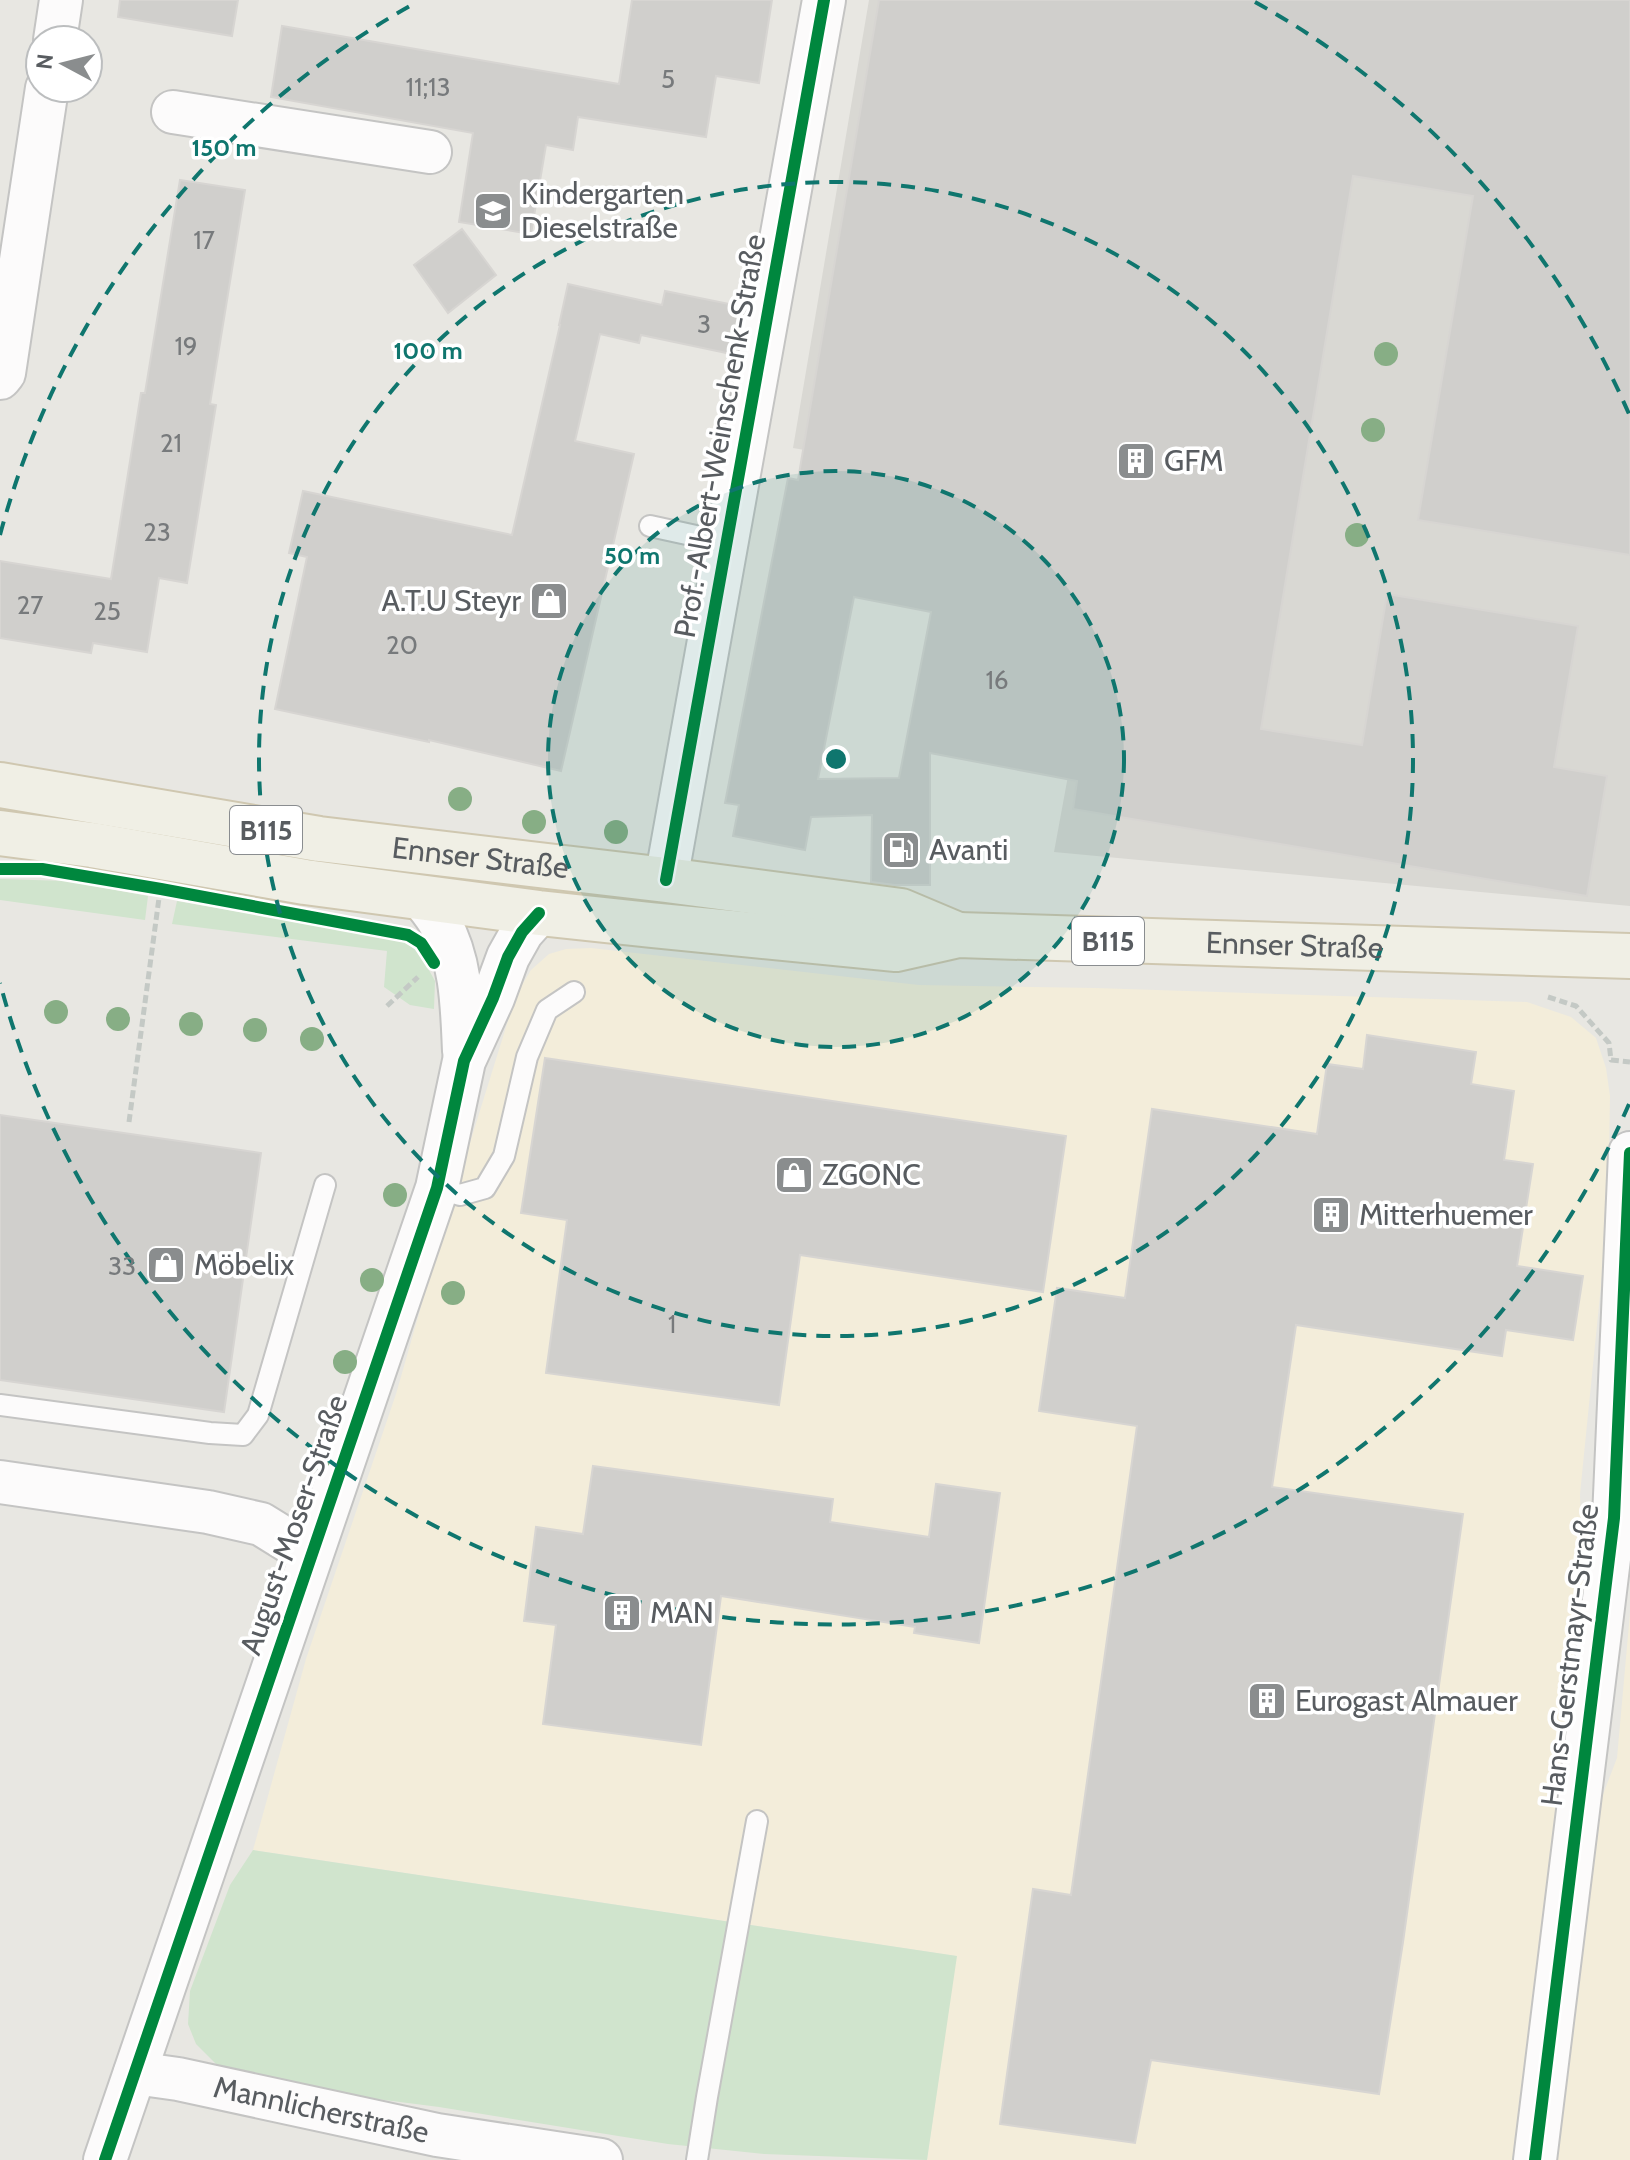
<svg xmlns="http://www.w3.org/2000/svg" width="1630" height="2160" font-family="Cabin,sans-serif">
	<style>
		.commercial { fill: #f3edda }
		.industrial { fill: #d9d8d3 }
		.green { fill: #d0e4cd }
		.building { fill: #d0cfcc; stroke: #d7d5d2; stroke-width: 2; fill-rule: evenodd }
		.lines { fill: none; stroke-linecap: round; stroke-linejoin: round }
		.lane-casing { stroke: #c4c4c3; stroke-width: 24 }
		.street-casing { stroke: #c4c4c3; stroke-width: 46 }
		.primary-casing { stroke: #cfc7b0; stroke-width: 48 }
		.path { stroke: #c4c9c5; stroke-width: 5; stroke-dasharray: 8 4; stroke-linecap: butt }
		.lane { stroke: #fcfbfb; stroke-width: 20 }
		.street { stroke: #fcfbfb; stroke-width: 42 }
		.primary { stroke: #f0efe5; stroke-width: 44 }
		.cycleway-casing { stroke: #fff; stroke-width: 17 }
		.cycleway { stroke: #00873e; stroke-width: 12 }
		.tree { fill: #87ae85 }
		.ring { fill: none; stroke: #0f766e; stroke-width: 4; stroke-dasharray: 14 10 }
		.labels { text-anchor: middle; stroke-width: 7; stroke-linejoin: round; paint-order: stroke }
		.number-label { font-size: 26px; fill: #777a7c }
		.shield { fill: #fff; stroke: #8a8d90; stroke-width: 2 }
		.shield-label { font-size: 28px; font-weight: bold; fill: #585c60 }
		.poi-label { font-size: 30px; fill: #585c60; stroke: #fff; text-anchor: start }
		.street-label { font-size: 30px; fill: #585c60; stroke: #fff }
		.centre { fill: #0f766e; stroke: #fff; stroke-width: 4 }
		.ring-label { font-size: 24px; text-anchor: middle; font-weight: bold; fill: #0f766e; stroke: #fff; stroke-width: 7; stroke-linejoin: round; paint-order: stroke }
	</style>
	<rect width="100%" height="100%" fill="#e8e7e2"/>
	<!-- commercial -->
	<path class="commercial" d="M591,948L919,985L1095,988L1527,1002L1571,1017L1596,1038L1606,1068L1610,1096L1608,1216L1580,1494L1583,1594L1534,2050L1515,2160H927L956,1956L253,1850L306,1659L396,1394L445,1223L516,995L531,970L549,954L566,949Z
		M1630,1613V2160H1554L1592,1823L1617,1758Z"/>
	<!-- industrial -->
	<path class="industrial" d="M869,0H1630V906L1054,852L1118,504L793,448Z"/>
	<!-- green -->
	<path class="green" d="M0,809L722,906L721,915L370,876L0,816Z
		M0,879L67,881L148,896L145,920L0,900Z
		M177,901L402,940L419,952L435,981L434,1009L410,1005L384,987L387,951L172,924Z
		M253,1850L957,1956L927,2160L764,2154L668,2144L439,2107L245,2082L218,2066L196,2044L188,2024L190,1991L230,1885Z"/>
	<!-- building -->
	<path class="building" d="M120,0H238L232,36L118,17Z
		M632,0H772L759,83L716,76L706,137L578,117L573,150L546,145L531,234L459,222L473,133L271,97L282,26L619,84Z
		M879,0H1630V555L1418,520L1473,196L1353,176L1261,729L1362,745L1387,594L1578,626L1554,767L1607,776L1587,896L1073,809L1077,781L930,753V885H895L871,882L872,815L811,817L805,850L733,836L739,805L725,803L788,478L798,480ZM854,597L931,612L899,778L818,779Z
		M180,180L245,190L210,404L216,405L187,583L159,578L147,652L93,643L91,653L0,638V561L111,579L141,393H145Z
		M462,229L496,275L448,313L414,265Z
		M568,284L662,305L665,291L744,307L736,355L641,335L639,343L600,334L575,441L634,454L561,771L429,740V742L275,709L307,557L289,553L303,491L512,535L560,325H559Z
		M1367,1035L1476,1052L1471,1084L1514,1091L1504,1160L1533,1164L1517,1266L1583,1276L1573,1340L1506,1330L1502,1356L1296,1325L1272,1487L1463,1514L1403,1942L1379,2094L1151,2060L1135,2143L1000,2124L1033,1889L1071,1895L1137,1426L1039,1411L1057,1288L1125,1298L1152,1109L1317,1134L1327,1064L1363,1069Z
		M545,1058L1066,1136L1043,1292L800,1255L779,1405L546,1373L567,1220L521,1213Z
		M0,1115L261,1153L224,1412L0,1380Z
		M593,1466L833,1499L830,1522L929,1537L936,1484L1000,1493L979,1643L914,1633L915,1627L721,1596L701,1745L543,1724L556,1625L524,1621L536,1527L583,1534Z"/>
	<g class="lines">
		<defs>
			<path id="lane" d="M650,526L728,543
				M437,1188L460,1195L485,1188L504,1156L527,1057L547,1010L574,992
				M0,1405L210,1433L243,1435L258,1415L325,1185
				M697,2160L707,2097L757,1821"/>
			<g id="street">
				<path d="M55,40L61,0"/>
				<path d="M173,112L430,152"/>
				<path d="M0,378L4,373L47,88"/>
				<path d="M666,880L824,0"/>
				<path d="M422,898C428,906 435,914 440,923C462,962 462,1008 464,1051"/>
				<path d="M0,1482L208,1512L261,1524L311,1555"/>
				<path id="s1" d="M135,2073L178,2079L437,2135L601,2160"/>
				<path d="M105,2160L437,1188L464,1061L493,998L508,957L522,932L539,913"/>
				<path d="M1535,2160L1614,1518L1630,1153"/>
			</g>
			<g id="primary">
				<path id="s2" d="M0,785L319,839L666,880L901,911L958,935"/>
				<path id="s3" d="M0,833L92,845L305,882L539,913L651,925L896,949L958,935L1630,956"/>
			</g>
		</defs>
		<!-- lane casing -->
		<use href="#lane" class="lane-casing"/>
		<!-- street casing -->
		<use href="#street" class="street-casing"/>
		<!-- primary casing -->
		<use href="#primary" class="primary-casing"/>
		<!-- path -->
		<path class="path" d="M1548,997L1576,1006L1609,1043L1611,1060L1630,1062
			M387,1006L418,977
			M129,1122L159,898"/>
		<!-- lane -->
		<use href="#lane" class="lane"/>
		<!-- street -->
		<use href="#street" class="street"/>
		<!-- primary -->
		<use href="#primary" class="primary"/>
		<defs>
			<path id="cycleway" d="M0,869H42L161,889L408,935L421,943L434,963
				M666,880L824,0
				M105,2160L437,1188L464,1061L493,998L508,957L522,932L539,913
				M1535,2160L1614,1518L1630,1153"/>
		</defs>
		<!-- cycleway casing -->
		<use href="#cycleway" class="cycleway-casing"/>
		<!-- cycleway -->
		<use href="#cycleway" class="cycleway"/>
	</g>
	<!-- trees -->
	<g class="tree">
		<circle cx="1386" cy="354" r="12"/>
		<circle cx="1373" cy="430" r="12"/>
		<circle cx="1357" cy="535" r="12"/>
		<circle cx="460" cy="799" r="12"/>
		<circle cx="534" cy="822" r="12"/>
		<circle cx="616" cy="832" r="12"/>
		<circle cx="56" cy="1012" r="12"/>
		<circle cx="118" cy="1019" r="12"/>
		<circle cx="191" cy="1024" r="12"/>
		<circle cx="255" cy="1030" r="12"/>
		<circle cx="312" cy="1039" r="12"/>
		<circle cx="395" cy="1195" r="12"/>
		<circle cx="372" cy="1280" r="12"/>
		<circle cx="453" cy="1293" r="12"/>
		<circle cx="345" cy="1362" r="12"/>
		<circle cx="319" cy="1458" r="12"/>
	</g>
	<!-- distance rings -->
	<circle cx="836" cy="759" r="288" fill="#0f766e" fill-opacity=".12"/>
	<g class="ring">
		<circle cx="836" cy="759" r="288"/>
		<circle cx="836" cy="759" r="577"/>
		<path d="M1629 1104A865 865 0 0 1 0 983M0 535A865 865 0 0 1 417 2M1255 2A865 865 0 0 1 1629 414"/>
	</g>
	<!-- icons -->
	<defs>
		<symbol id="school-square" viewBox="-11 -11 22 22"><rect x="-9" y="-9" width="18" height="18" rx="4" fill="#8a8d8e" stroke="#fff"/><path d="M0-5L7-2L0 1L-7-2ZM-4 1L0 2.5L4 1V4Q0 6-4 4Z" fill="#fff"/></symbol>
		<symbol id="building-square" viewBox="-11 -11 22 22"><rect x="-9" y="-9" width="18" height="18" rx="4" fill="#8a8d8e" stroke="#fff"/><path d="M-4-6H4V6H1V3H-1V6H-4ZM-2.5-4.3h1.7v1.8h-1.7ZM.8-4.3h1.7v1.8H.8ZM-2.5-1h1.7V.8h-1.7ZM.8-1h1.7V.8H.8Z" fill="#fff"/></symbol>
		<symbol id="shop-square" viewBox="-11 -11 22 22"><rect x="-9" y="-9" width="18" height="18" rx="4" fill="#8a8d8e" stroke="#fff"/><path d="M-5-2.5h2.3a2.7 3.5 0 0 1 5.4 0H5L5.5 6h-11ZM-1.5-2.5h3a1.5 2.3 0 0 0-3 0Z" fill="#fff"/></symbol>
		<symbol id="fuel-square" viewBox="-11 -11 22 22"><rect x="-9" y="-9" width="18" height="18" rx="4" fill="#8a8d8e" stroke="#fff"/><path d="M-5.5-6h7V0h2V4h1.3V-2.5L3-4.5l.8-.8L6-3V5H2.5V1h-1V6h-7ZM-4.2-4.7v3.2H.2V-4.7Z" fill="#fff"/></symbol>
	</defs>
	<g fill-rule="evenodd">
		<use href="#school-square" x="471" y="189" width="44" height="44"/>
		<use href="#building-square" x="1114" y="439" width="44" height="44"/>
		<use href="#shop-square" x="527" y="579" width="44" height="44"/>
		<use href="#fuel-square" x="879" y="828" width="44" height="44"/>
		<use href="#shop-square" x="772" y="1153" width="44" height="44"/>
		<use href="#building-square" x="1309" y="1193" width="44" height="44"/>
		<use href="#shop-square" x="144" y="1243" width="44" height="44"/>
		<use href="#building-square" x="600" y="1591" width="44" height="44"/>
		<use href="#building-square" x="1245" y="1679" width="44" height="44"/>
	</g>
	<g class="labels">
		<!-- number labels -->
		<g class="number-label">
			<text x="668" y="88">5</text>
			<text x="428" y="96">11;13</text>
			<text x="204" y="249">17</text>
			<text x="704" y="333">3</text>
			<text x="186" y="355">19</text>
			<text x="171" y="452">21</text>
			<text x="157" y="541">23</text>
			<text x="30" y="614">27</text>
			<text x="107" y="620">25</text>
			<text x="402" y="654">20</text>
			<text x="997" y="689">16</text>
			<text x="122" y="1275">33</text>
			<text x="672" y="1333">1</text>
		</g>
		<!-- shield labels -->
		<g class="shield">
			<rect x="230" y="806" width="72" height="48" rx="6"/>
			<rect x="1072" y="917" width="72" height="48" rx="6"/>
		</g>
		<g class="shield-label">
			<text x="266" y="840">B115</text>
			<text x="1108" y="951">B115</text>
		</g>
		<!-- poi labels -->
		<g class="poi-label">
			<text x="521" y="204">Kindergarten<tspan x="521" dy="34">Dieselstraße</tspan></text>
			<text x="1164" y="471">GFM</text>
			<text x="521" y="611" text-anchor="end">A.T.U Steyr</text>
			<text x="929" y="860">Avanti</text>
			<text x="822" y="1185">ZGONC</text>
			<text x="1359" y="1225">Mitterhuemer</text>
			<text x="194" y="1275">Möbelix</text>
			<text x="650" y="1623">MAN</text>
			<text x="1295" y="1711">Eurogast Almauer</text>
		</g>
		<!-- street labels -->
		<g class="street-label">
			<text transform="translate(720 436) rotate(-80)" y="10">Prof.-Albert-Weinschenk-Straße</text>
			<text dy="10" stroke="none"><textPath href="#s2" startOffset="486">Ennser Straße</textPath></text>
			<text dy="10" stroke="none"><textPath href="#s3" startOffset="1304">Ennser Straße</textPath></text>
			<text transform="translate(294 1525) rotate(-71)" y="10">August-Moser-Straße</text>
			<text transform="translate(1570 1655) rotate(-83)" y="10">Hans-Gerstmayr-Straße</text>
			<text dy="10" stroke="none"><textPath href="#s1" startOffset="190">Mannlicherstraße</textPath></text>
		</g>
	</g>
	<circle cx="836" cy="759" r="12" class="centre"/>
	<g class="ring-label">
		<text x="224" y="156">150 m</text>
		<text x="428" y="359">100 m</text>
		<text x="632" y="564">50 m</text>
	</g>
	<!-- north arrow -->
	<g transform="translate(64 64) rotate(277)"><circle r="38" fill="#ffffff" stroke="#bcbebf" stroke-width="2"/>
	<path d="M0-6L14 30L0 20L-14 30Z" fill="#8a8d8e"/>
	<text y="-12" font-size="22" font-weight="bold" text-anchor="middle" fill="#585c60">N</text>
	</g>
</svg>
